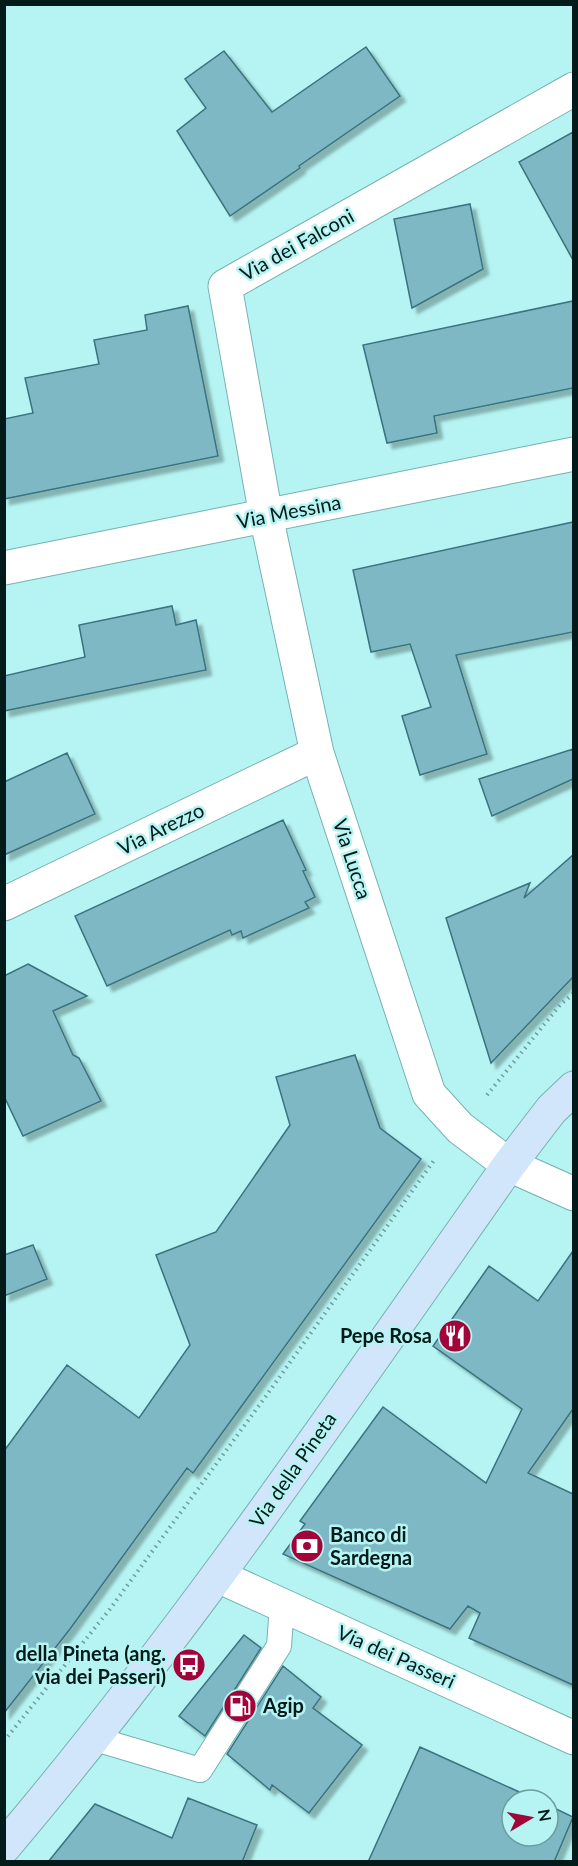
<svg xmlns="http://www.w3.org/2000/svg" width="578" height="1866" font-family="Lato,sans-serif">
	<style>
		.building { fill: #7eb8c5; stroke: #3a737f; stroke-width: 1.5; filter: url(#shadow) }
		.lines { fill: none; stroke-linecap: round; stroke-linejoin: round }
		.lane-casing { stroke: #75b2b0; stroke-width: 26 }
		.street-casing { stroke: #75b2b0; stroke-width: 35 }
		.secondary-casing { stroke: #75b2b0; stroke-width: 35 }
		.path { stroke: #6e9d9c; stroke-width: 4; stroke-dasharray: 1.5 4.5; stroke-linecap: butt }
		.lane { stroke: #fff; stroke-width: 24 }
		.street { stroke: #fff; stroke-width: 33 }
		.secondary { stroke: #d1e5fb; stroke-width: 33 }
		.labels { text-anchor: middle; stroke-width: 5; stroke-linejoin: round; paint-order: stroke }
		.street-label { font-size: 20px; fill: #021a1a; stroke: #b5f4f2 }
		.poi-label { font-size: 20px; font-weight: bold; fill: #021a1a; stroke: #b5f4f2; text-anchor: end }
	</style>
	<defs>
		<filter id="shadow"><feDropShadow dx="5.5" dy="5.5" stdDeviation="1.5" flood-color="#0004"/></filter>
	</defs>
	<rect width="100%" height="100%" fill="#b5f4f2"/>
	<!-- building -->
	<path class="building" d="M366,47L400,96L299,166L300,168L230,216L177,131L206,108L185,79L224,51L272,112Z
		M573,132V260L519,162Z
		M470,204L483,269L412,308L394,219Z
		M573,301V388L434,416L437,433L387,443L363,345Z
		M188,306L218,456L4,499V419L33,413L25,378L99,364L94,340L147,330L145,315Z
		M573,522V632L456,655L487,754L420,775L402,716L431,707L410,644L371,652L353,570Z
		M172,606L176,625L196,620L206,670L4,711V676L85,657L79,625Z
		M573,749V779L492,816L479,779Z
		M67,753L95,814L4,855V782Z
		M283,820L306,870L303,871L315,897L305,902L309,908L243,938L241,931L232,935L230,930L107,986L75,916Z
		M573,855V977L491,1063L446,918L530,883L524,898Z
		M28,964L87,996L53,1011L73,1055L79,1058L101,1101L23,1136L4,1096V976Z
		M355,1055L380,1128L421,1159L193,1473L187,1468L70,1629L4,1713V1451L67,1365L139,1418L190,1345L156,1255L216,1232L290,1125L276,1077Z
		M33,1245L47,1279L4,1296V1255Z
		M573,1251V1409L528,1473L573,1494V1685L469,1638L480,1613L468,1606L450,1629L283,1554L305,1524L300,1521L383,1407L486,1483L522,1409L433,1346L489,1266L538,1301Z
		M244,1635L261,1648L205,1736L179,1716Z
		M283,1666L321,1697L313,1708L362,1745L309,1813L272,1785L270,1790L227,1754Z
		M420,1747L537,1800H512V1836H548V1805L573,1817L554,1862H368Z
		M188,1798L257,1825L242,1862H48L95,1804L172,1838Z"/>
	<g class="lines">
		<defs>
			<path id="lane" d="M92,1738L200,1770L279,1646L282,1605"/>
			<path id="street" d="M574,89L225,286L266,516L317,753L429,1094L460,1128L509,1165L574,1194
				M4,568L574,454
				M4,904L317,753
				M218,1576L574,1738"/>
			<path id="secondary" d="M4,1847C187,1631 346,1396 509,1165L551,1110L574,1088"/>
		</defs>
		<!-- lane casing -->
		<use href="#lane" class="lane-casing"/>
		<!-- street casing -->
		<use href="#street" class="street-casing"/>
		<!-- secondary casing -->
		<use href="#secondary" class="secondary-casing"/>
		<!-- path -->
		<path class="path" d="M487,1095L560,1005L574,993
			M4,1741L110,1609L266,1396L435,1159"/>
		<!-- lane -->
		<use href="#lane" class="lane"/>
		<!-- street -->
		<use href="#street" class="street"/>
		<!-- secondary -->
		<use href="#secondary" class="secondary"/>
	</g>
	<!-- icons -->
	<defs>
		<symbol id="restaurant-disc" viewBox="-11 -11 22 22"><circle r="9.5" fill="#a20439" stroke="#b5f4f2"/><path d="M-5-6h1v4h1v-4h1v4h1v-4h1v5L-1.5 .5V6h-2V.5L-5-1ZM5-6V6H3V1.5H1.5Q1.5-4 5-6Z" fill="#fff"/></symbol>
		<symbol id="bank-disc" viewBox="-11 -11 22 22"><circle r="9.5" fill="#a20439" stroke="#b5f4f2"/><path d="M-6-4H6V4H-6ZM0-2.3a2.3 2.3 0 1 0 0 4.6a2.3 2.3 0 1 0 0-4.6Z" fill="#fff"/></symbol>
		<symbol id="bus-disc" viewBox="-11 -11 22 22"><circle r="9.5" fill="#a20439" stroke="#b5f4f2"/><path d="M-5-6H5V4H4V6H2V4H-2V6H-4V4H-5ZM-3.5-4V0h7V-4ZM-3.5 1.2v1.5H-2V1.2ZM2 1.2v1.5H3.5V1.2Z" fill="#fff"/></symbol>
		<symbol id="fuel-disc" viewBox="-11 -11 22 22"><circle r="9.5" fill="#a20439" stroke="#b5f4f2"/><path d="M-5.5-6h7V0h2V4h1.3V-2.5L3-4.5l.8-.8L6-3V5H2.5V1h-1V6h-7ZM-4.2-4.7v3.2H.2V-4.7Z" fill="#fff"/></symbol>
	</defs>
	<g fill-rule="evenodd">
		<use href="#restaurant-disc" x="436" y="1317" width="38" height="38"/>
		<use href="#bank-disc" x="288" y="1527" width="38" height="38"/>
		<use href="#bus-disc" x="170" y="1646" width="38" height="38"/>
		<use href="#fuel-disc" x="221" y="1687" width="38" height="38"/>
	</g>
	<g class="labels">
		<!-- street labels -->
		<g class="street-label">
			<text transform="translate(297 245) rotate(-29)" y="7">Via dei Falconi</text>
			<text transform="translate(289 512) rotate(-11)" y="7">Via Messina</text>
			<text transform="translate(161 829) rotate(-26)" y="7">Via Arezzo</text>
			<text transform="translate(352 859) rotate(72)" y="7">Via Lucca</text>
			<text transform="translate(293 1470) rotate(-55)" y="7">Via della Pineta</text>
			<text transform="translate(396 1657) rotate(24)" y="7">Via dei Passeri</text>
		</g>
		<!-- poi labels -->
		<g class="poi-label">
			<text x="432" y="1343">Pepe Rosa</text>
			<text x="330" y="1542" text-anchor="start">Banco di<tspan x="330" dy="23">Sardegna</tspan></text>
			<text x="166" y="1661">della Pineta (ang.<tspan x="166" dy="23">via dei Passeri)</tspan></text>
			<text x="263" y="1713" text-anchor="start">Agip</text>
		</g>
	</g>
	<!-- border -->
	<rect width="578" height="1866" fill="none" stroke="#021a1a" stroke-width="12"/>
	<!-- north arrow -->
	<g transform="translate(530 1818) rotate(80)"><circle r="28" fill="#b5f4f2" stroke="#6d9d9c" stroke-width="1.5"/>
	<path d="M0-4.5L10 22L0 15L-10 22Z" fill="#a20439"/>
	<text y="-9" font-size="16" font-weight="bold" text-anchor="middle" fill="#021a1a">N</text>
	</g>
</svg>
